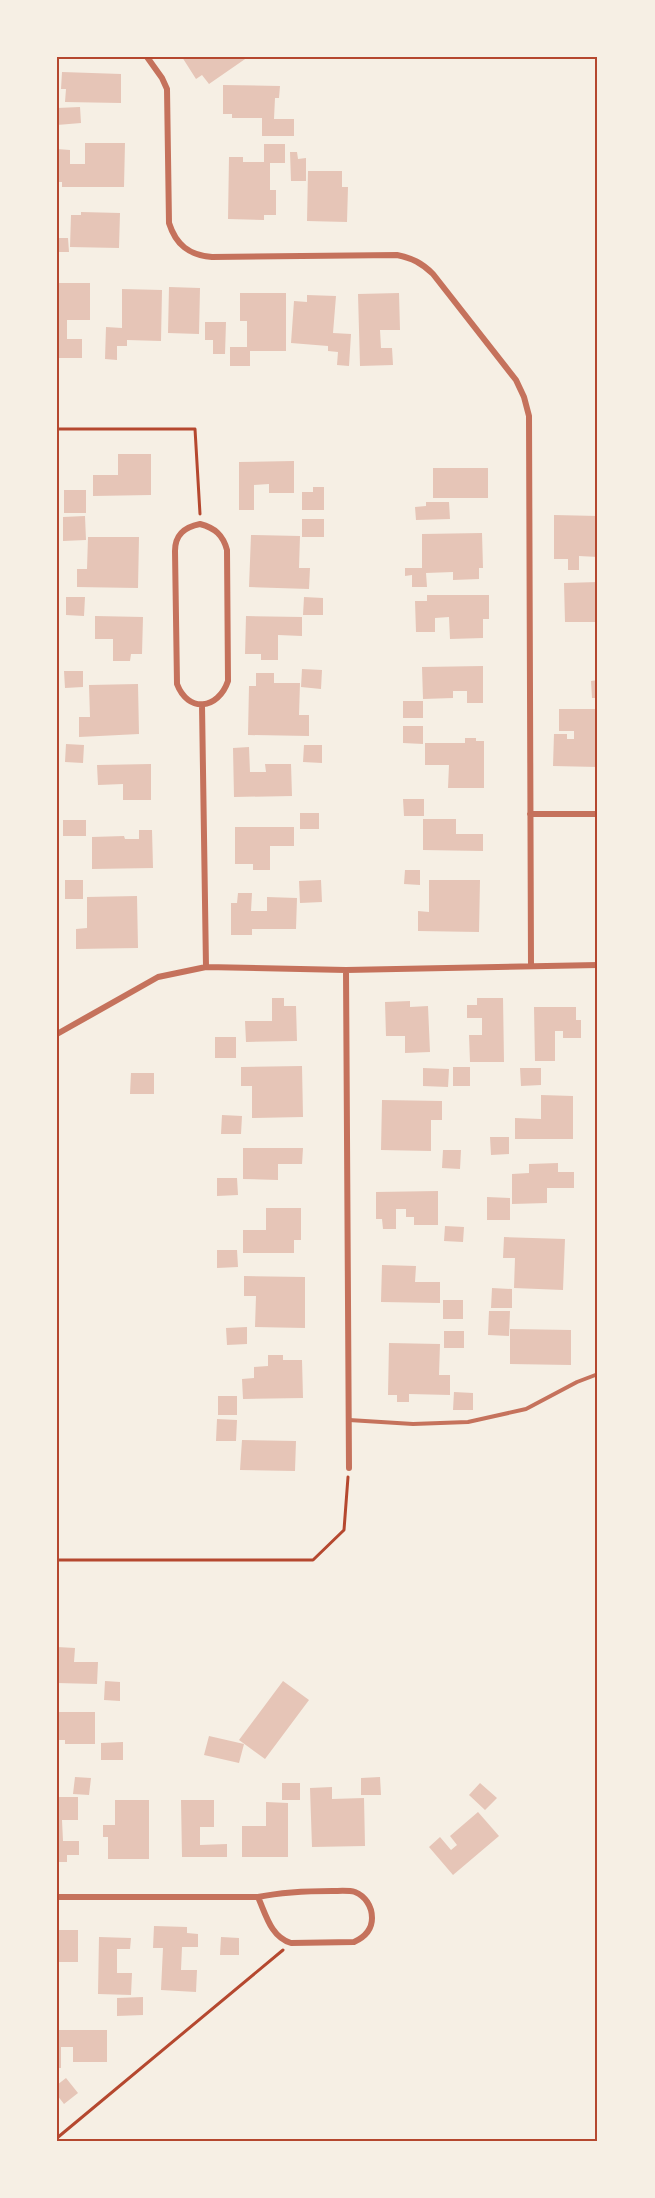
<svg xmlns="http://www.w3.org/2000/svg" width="655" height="2198" font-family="'Varela Round',sans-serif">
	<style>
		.building { fill: #e6c5b7 }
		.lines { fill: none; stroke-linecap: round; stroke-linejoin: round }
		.path { stroke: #b5482f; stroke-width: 3 }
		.service { stroke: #c5725c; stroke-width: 4 }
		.minor { stroke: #c5725c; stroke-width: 6 }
		.neatline { fill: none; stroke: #b5482f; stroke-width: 2 }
	</style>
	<rect width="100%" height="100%" fill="#f6efe4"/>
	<!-- building -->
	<path class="building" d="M182,57H248L209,84L202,75L196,79Z
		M62,72L121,74V103L65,102L66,89H61Z
		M223,85L280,86L279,98H275L274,119H294V136H262V118H232V114H223Z
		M80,107L81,123L57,125V108Z
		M85,143H125L124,187H62V182H57V149L70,150V164H85Z
		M264,144H285V163H270V190H276V215H264V220L228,219L229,157H243V162H264Z
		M290,152H297L298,159L306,158V181H291Z
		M308,171H342V187H348L347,222L307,221Z
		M81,212L120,213L119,248L70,247L71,215H81Z
		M57,238H68L69,252H57Z
		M57,283H90V320H67V339H82V358H57Z
		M169,287L200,288L199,334L168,333Z
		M122,289L162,290L161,341L127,340V346H117V360L105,359L106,327L122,328Z
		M240,293H286V351H250V366H230V347H247V321H240Z
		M399,293L400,330H380L381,348H392L393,365L360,366L358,294Z
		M307,295L336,296L333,333L351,334L349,366L337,365L338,352L328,351V346L291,343L294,301L307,302Z
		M205,322H226L225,354H213V340H205Z
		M118,454H151V495L93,496V475H118Z
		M294,461V493H269V484L254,485V510H239V462Z
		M433,468H488V498H433Z
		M313,487H324V510H302V492H313Z
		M64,490H86V513H64Z
		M426,502H449L450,519L416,520L415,507L426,506Z
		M554,515L598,516V557L579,556V570H568V559H554Z
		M85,516L86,540L63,541V517Z
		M302,519H324V537H302Z
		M482,533L483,568H479V579L453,580V572L426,573L427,587H412V575L405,576V568H422V534Z
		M251,535L300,536L299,568H310L309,589L249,587Z
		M88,537H139L138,588L77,587V569H87Z
		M598,582V622H565L564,583Z
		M427,595H489V619H483V638L450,639L449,617L435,618V632H416L415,601H427Z
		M66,597H85L84,616L66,615Z
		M304,597L323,598V615H303Z
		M95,616L143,617L142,654H131L130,661H113V639H95Z
		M246,616L302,617V636L278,635V660H261V654H245Z
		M483,666V703H467V691H453V698L423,699L422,667Z
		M302,669L322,670L321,689L301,687Z
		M64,671H83V687L65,688Z
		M256,673H274V683H300L299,715H309V736L248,735L249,686H256Z
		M598,680V698H592L591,681Z
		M138,684L139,734L79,737V717H90L89,685Z
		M403,701H423V718H403Z
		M559,709H598V767L553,766L554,734H567V739H574V731H559Z
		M403,726H423V744L403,743Z
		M465,738H476V741H484V788H448L449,765H425V743H465Z
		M66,744L84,745L83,763L65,762Z
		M304,745H322V763L303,762Z
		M249,747L250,772H266L265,764H291L292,796L234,797L233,748Z
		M151,764V800H123V784L98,785L97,765Z
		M403,799H424V816H404Z
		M300,813H319V829H300Z
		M423,819H456V834H483V851L423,850Z
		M63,820H86V836H63Z
		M235,827H294V846H270V870H253V864H235Z
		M139,830H152L153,868L92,869V837L124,836L125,839H139Z
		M405,870H420V885L404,884Z
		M65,880H83V899H65Z
		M321,880L322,902L300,903L299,881Z
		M429,880H480L479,932L418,931V911L429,912Z
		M238,893H252L251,911H267V897L297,898L296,929H252V935H231V903H237Z
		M137,896L138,948L76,949V929L87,928V897Z
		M272,998H284V1006H296L297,1041L246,1042L245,1021H272Z
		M477,998H503L504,1062H470L469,1035H482V1018H467V1005H477Z
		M410,1001V1007L428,1006L430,1052L405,1053V1036H386L385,1002Z
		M534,1007H576V1020H581V1038H563V1031H555V1061H535Z
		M215,1037H236V1058H215Z
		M302,1066L303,1117L252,1118V1086H241V1067Z
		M453,1067H470V1086H453Z
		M423,1068L449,1069L448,1087L423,1086Z
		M520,1068H541V1085L521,1086Z
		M131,1073H154V1094H130Z
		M541,1095L573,1096V1139H515V1118L541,1119Z
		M382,1100L442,1101V1120H431V1151L381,1150Z
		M222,1115L242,1116L241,1134H221Z
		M490,1137H509V1154L491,1155Z
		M243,1148H303L302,1164H278V1180L243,1179Z
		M443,1150H461L460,1169L442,1168Z
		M558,1163V1172H574V1188H547V1203L512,1204V1174L529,1173V1164Z
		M217,1178H237L238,1195L217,1196Z
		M438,1191V1225H414V1217H406V1209H396V1229H383L382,1219H376V1192Z
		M487,1197L510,1198V1220H487Z
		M266,1208H301V1240H294V1253H243V1230H266Z
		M445,1226L464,1227L463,1242L444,1241Z
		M504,1237L565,1239L563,1290L514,1288L515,1258H503Z
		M217,1250H237L238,1267L217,1268Z
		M382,1265L416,1266L415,1282H440V1303L381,1302Z
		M244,1276L305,1277V1328L255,1327L256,1296H244Z
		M492,1288L512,1289V1308H491Z
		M443,1300H463V1319H443Z
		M489,1311H510L509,1336L488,1335Z
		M247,1327V1344L227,1345L226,1328Z
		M510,1329L571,1330V1365L510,1364Z
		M444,1331H464V1348H444Z
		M389,1343L440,1344L439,1375H450V1395L409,1394V1402H397V1395H388Z
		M268,1355H283V1360H302L303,1398L243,1399L242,1379L254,1378V1367L268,1366Z
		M454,1392L473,1393V1410H453Z
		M218,1396H237V1415H218Z
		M217,1419L237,1420L236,1441H216Z
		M242,1440L296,1441L295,1471L240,1470Z
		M57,1647L75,1648L74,1662H98L97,1684L57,1683Z
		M105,1681L120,1682V1701L104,1700Z
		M283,1681L309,1700L265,1759L239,1740Z
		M57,1712H95V1744H65V1740H57Z
		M209,1736L244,1744L239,1763L204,1755Z
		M123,1742V1760H101V1743Z
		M75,1777L91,1778L89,1795L73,1794Z
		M380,1777L381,1795H361V1778Z
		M282,1783H300V1800H282Z
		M480,1783L497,1798L485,1810L469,1795Z
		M332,1787V1799L364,1798L365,1846L312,1847L310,1788Z
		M57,1797H78V1820H62L63,1841H79V1855H67V1862H57Z
		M115,1800H149V1859H108V1837H103V1825H115Z
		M181,1800H214V1827H200V1845L227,1844V1857H182Z
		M266,1802L288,1803V1857H242V1826H266Z
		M478,1812L499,1836L453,1875L429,1847L440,1837L451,1850L457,1845L450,1836Z
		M154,1926L187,1927V1933L198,1934V1947H182L181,1970H197L196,1992L161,1990L163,1948H153Z
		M57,1930H78V1962H57Z
		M99,1937L131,1938L130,1949H117V1973H132L131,1995L98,1994Z
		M221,1937L239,1938V1955H220Z
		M143,1997V2015L117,2016V1998Z
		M57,2030H107V2062H73V2047H61V2068H57Z
		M66,2078L78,2093L64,2104L57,2095V2085Z"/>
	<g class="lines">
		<!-- path -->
		<path class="path" d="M57,429H195L200,514
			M57,1560H313L344,1530L348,1477
			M57,2138L283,1950"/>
		<!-- service -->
		<path class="service" d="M349,1420L413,1424L468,1422L526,1409L577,1382L598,1374"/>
		<!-- minor -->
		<path class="minor" d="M147,57L162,78L167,89L169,223C176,245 189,255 212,257L397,255C412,258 422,263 433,274L516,380L524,397L529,416L531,965
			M200,524C215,528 223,535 227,550L228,681C218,710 188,713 177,684L175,551C175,534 185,527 200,524Z
			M202,705L206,967
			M530,814H598
			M346,970L349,1468
			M57,1034L158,977L206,967L346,970L598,965
			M57,1897H258C283,1892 307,1891 332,1891C339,1891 349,1890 355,1892C365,1896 372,1906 372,1918C372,1930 365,1937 354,1942L291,1943C271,1937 266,1915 258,1897"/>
	</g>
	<!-- border -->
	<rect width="655" height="2198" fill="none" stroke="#f6efe4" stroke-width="117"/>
	<rect x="58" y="58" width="538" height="2082" class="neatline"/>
</svg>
